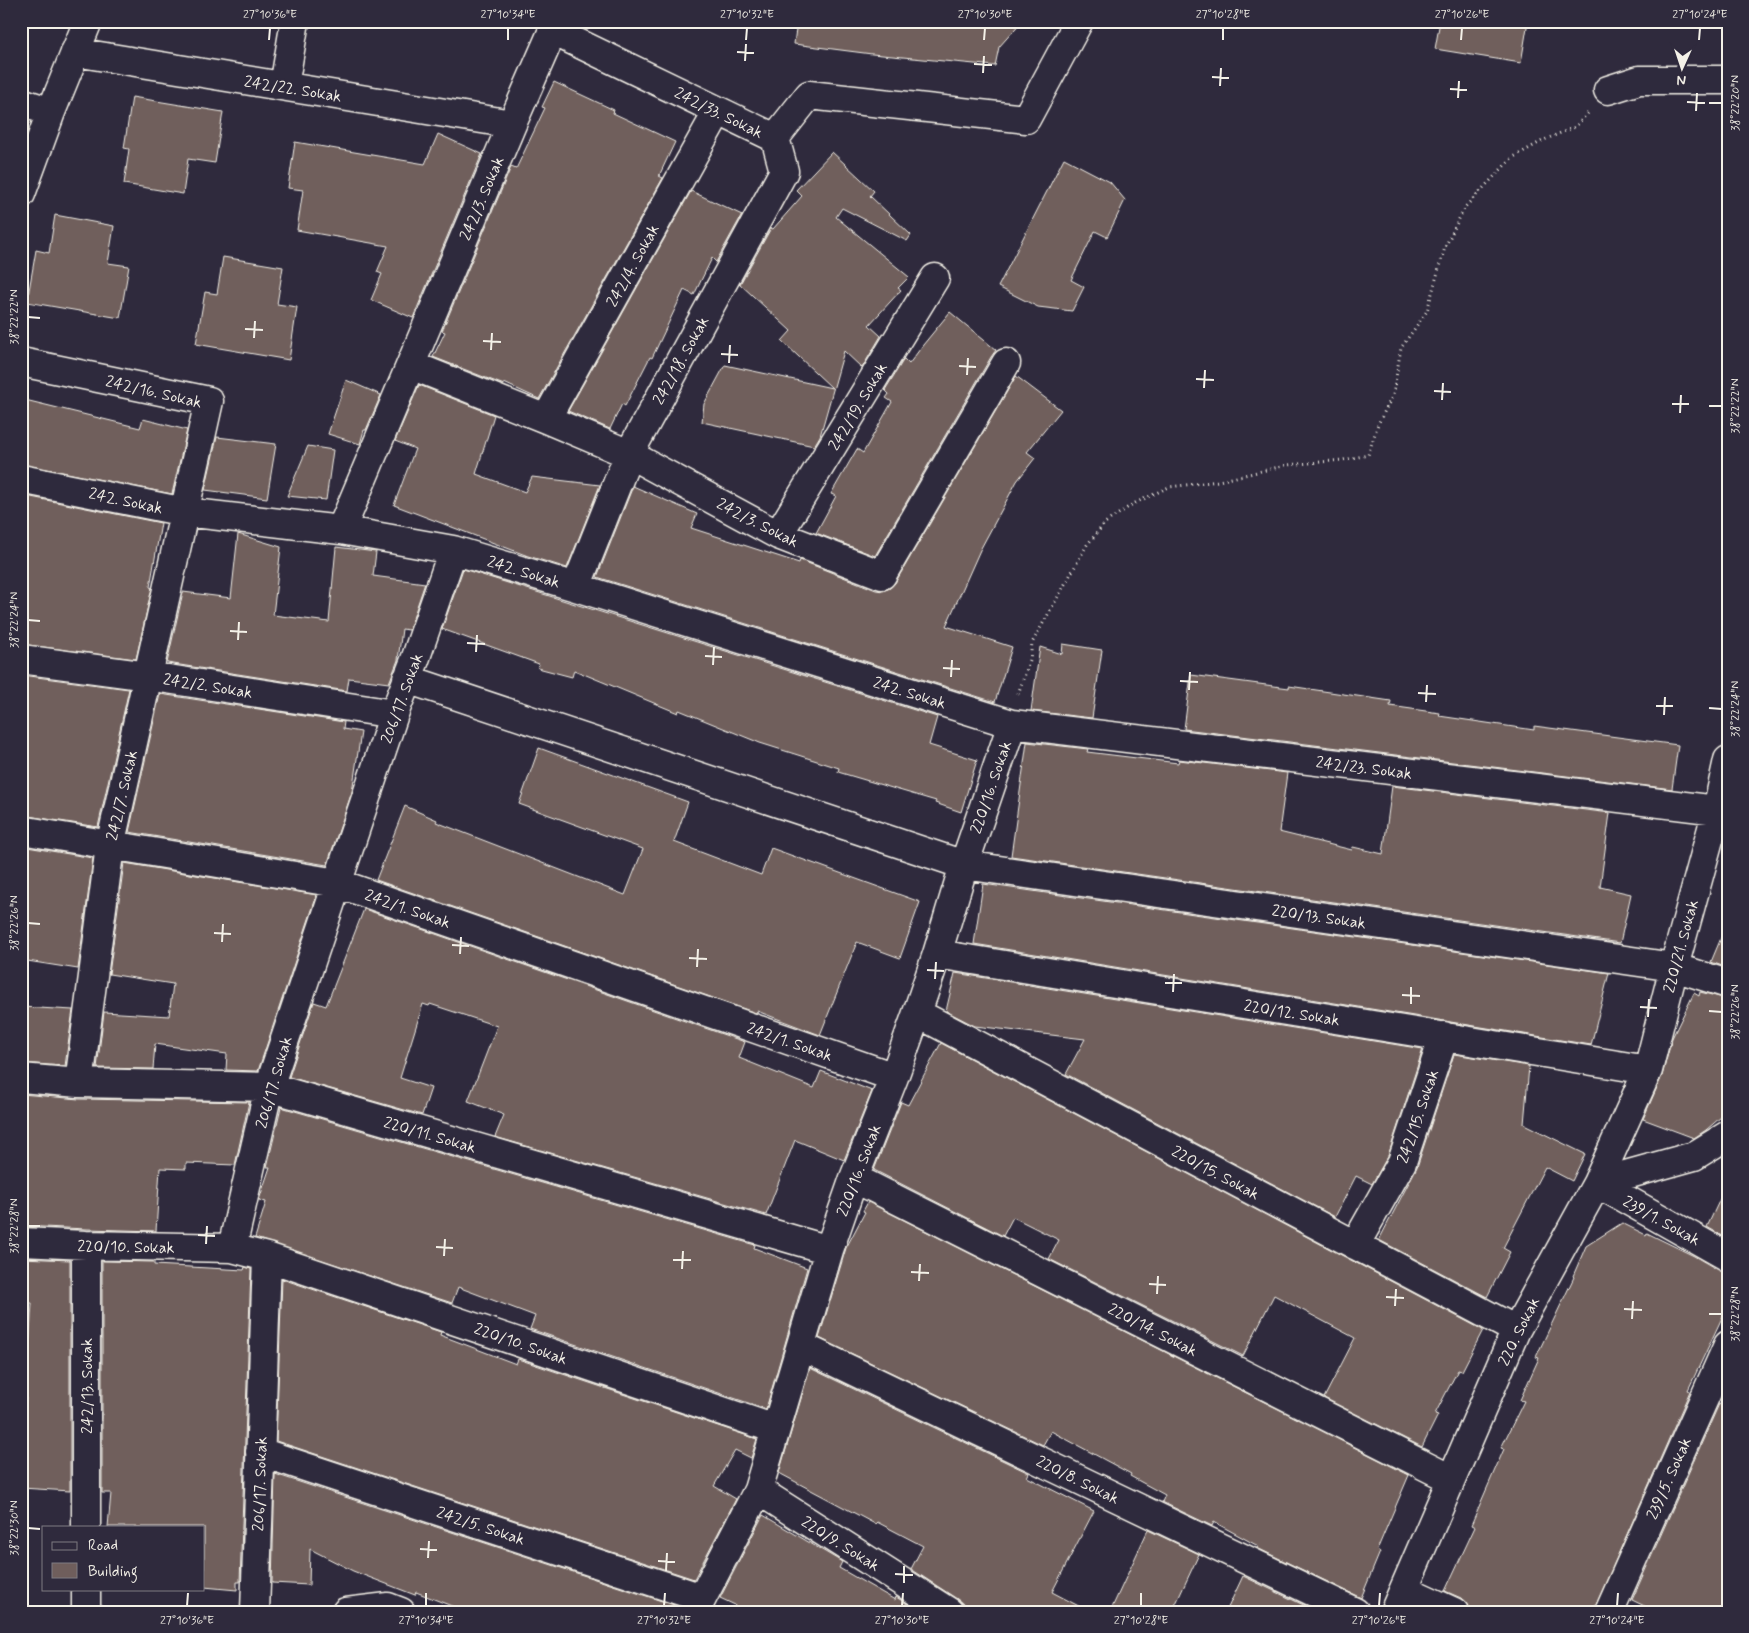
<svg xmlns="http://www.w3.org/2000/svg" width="1749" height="1633" font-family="Mynerve,sans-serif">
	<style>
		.building { fill: #6f5e5c; stroke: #f4f1e8 }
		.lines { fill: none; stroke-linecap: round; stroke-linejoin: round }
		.minor-casing { stroke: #f4f1e8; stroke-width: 31 }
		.path { stroke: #f4f1e8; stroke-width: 3; stroke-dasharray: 1 4; stroke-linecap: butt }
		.minor { stroke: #2f2a3d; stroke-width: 28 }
		.ticks { fill: none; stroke: #f4f1e8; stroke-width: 2 }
		.labels { text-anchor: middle; stroke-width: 4; stroke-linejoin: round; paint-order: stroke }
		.street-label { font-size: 16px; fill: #f4f1e8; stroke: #2f2a3d }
		.neatline { fill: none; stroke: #f4f1e8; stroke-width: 2 }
		.ticks-label { font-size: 12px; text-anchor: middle; fill: #f4f1e8 }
	</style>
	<rect width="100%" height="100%" fill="#2f2a3d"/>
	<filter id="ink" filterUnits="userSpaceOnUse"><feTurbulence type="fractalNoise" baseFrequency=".02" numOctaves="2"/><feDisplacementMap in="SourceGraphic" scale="10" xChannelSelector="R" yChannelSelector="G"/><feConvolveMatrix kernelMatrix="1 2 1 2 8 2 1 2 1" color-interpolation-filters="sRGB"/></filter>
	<g filter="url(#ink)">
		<!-- building -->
		<path class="building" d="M797,21H1022L999,47L995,66L872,54L794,44Z
			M1440,21H1528L1521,63L1435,49Z
			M554,82L614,110L613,113L675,142L659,176L663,178L539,399L504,383V385L433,357L445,332L442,331L511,167L516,169L545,108L542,107Z
			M132,97L223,112L215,163L188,159L183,194L124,184L129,149L124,148Z
			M438,134L482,154L413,318L371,300L382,274L377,272L388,246L297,230L303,190L288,188L295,142L425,164Z
			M832,152L874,191L870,196L911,235L907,241L842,208L836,217L909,277L898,288L901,290L869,325L881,336L862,368L844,351L820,436L814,446L702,422L704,404L725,365L832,388L782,341L791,331L740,284L771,228L773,229L802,196L796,190Z
			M1064,158L1110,182L1125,200L1107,237L1095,231L1071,280L1084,287L1072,311L1038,307L998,287Z
			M691,191L742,215L716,262L712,258L694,295L684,290L652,358L650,357L625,406L622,404L610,429L568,411Z
			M55,215L114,226L108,263L129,266L120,318L27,302L36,250L49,253Z
			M223,257L283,267L277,304L297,307L289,360L196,344L205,292L217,294Z
			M950,312L996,350L991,357L875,556L816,533L836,496L831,494L857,449L863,453L892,402L886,398L889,394L885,390L904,359L909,364L923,345Z
			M1016,376L1061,410L1027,452L1035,458L1017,481L980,550L946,626L1012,647L995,702L597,577L633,486L697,514L691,528L799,563L800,560L876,590L883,591L890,588L895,583Z
			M346,380L381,395L366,430H364L360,444L328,434Z
			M419,385L494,415L476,474L525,492L532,477L600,485L567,568L528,556L394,505L415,449L395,441Z
			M21,399L140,428L143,419L187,430L172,494L21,464Z
			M217,437L276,444L267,498L205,490Z
			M308,446L333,450L326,500L287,496Z
			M21,495L161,523L150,587L152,588L136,659L21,644Z
			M238,534L281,547L273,615L329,622L336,547L376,552L373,576L425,583L409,630L402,629L398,660L389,683L349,678L347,691L167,663L183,592L231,598Z
			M463,569L937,717L929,745L977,760L961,812L935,803L936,801L838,772L839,768L760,743L679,710L678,713L574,670L572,677L538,668L539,664L442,629Z
			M1063,644L1102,650L1092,718L1031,711L1040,647L1062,654Z
			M21,675L129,689L98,827L21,815Z
			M1191,675L1289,688V686L1391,701L1390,706L1440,713L1439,716L1534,730V726L1678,745L1672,789L1184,729Z
			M160,694L344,722L343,729L361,732L352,792L327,865L129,832Z
			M1027,742L1088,749L1087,752L1178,763L1179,760L1287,773L1279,832L1352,850L1353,847L1383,854L1392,786L1610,813L1600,887L1631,894L1620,943L1011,856Z
			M539,748L688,802L674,842L761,875L771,848L920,902L900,958L857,942L820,1035L757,1011L756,1013L376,880L405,806L437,820L436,822L625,895L643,849L519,804Z
			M21,846L93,858L78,969L21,960Z
			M124,863L317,895L258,1071L226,1070L227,1054L155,1044L153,1069L97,1068L104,1012L169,1016L173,984L109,974Z
			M983,884L1609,973L1591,1045L974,944Z
			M364,909L745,1042L739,1058L814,1088L821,1071L872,1091L844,1160L795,1140L766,1215L495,1137L504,1115L468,1101L497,1026L430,1004L429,1006L423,1004L400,1078L431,1088L422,1115L289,1077L314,1002L326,1006Z
			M1726,926H1728V968L1711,962Z
			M955,973L1423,1049L1388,1156L1372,1184L1356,1176L1335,1217L1066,1074L1085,1039L975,1026L946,1011Z
			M1700,992L1728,999V1111L1706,1130L1694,1138L1643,1119L1662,1076L1672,1038L1694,993L1699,996Z
			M21,1007L73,1010L65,1066L21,1063Z
			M941,1043L1483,1330L1462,1371L1458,1370L1435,1414L1438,1415L1422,1447L1324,1398L1355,1338L1274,1295L1243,1356L1049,1259L1059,1240L1013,1217L1003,1236L874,1170L901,1102L908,1105Z
			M1454,1054L1529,1066L1524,1124L1585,1154L1572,1181L1545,1167L1503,1248L1510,1252L1487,1297L1379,1240L1417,1167Z
			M21,1094L79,1099L249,1102L235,1165L186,1163V1169L160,1168L156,1231L87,1229L21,1226Z
			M281,1107L755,1245L754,1248L807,1268L766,1409L530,1329L535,1316L458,1287L452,1303L255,1238L266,1202L259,1200L270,1167H267Z
			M1728,1182V1239L1707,1227Z
			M868,1202L1409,1475L1377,1550L1380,1552L1361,1598L1257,1548L1258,1546L1214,1522L1212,1526L1162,1502L1165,1495L1130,1476L1131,1474L1051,1431L1043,1445L819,1338L846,1248L865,1212L863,1211Z
			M1622,1223L1646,1235L1647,1233L1694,1256L1720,1271L1728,1273V1305L1688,1390L1690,1391L1593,1612H1477L1469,1608L1466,1603L1461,1598L1445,1591L1475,1527L1471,1525L1504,1449L1501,1448L1524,1401L1520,1400L1539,1358L1536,1357L1574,1277L1573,1276L1586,1246Z
			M21,1258L70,1260V1491L21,1488V1410L25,1411L32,1303H21Z
			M102,1261L154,1262V1265L244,1270L245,1267L251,1269L240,1582H237V1590L204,1587V1527H108L111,1493H102Z
			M282,1279L441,1332L440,1335L516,1364L518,1359L757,1439L751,1458L735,1450L714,1486L736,1499L694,1579L276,1441Z
			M810,1368L1029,1473L1027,1477L1094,1511L1052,1592L1090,1612H964L963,1604L957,1599L911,1569L923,1546L877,1522L875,1524L779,1473Z
			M1719,1404L1728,1408V1612H1657L1632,1600Z
			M275,1474L674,1605L671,1612H467L416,1592L415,1595L353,1571L310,1549L309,1585L272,1583Z
			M763,1515L842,1562L839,1568L895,1600L896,1597L920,1612H731L735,1605L720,1598Z
			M1148,1530L1199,1554L1172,1612H1110Z
			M1243,1576L1318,1612H1226Z"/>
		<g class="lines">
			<defs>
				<path id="minor" d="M553,31L775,138
					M75,52L512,124
					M284,86L295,21
					M1608,90L1639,80H1728
					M21,102L51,112
					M775,138L809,95L1026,119L1079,21
					M21,194L51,112L88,21
					M21,362L209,401L110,846L79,1083
					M411,365L546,419L629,454L778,535L882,575L1006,363
					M546,419L718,111
					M21,479L185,512L341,530L453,550L576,587L1012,724L1717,810L1728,814
					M341,530L512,124L557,21
					M778,535L935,278
					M453,550L415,660L394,714L269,1087L232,1248L267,1257L775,1429
					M576,587L629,454L784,171L775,138
					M21,659L148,676L394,714
					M407,679L964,865L1674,967L1728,984
					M21,830L337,883L894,1077
					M937,954L1648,1070
					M917,1013L1516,1330
					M21,1078L79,1083L269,1087L829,1250
					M854,1178L1451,1479
					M1597,1183L1728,1257
					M1597,1183L1694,1156L1728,1135
					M21,1242L86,1245L232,1248
					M1355,1245L1402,1162L1444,1036
					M801,1346L1355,1612
					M260,1452L702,1598
					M758,1490L949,1612
					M86,1527V1245
					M1404,1589L1454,1612
					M86,1612V1589
					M255,1612L267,1257
					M346,1612L388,1607L401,1612
					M695,1612L758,1490L829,1250L854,1178L894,1077L917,1013L937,954L964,865L1012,724
					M1394,1612L1516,1330L1597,1183L1648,1070L1674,967L1717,810L1728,760
					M1609,1612L1728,1345"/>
			</defs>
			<!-- minor casing -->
			<use href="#minor" class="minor-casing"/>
			<!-- path -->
			<path class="path" d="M1018,694L1030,660L1032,643L1087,545L1105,523L1133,504L1169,487L1219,481L1287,465L1343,460L1368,455L1378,424L1393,395L1401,348L1427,311L1445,247L1465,207L1512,158L1544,140L1575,127L1588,113"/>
			<!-- minor -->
			<use href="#minor" class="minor"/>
		</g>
	</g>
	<!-- ticks -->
	<path class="ticks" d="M269,40L270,28M508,40V28M746,40L747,28M984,40L985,28M1223,40V28M1461,40L1462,28M1699,40L1700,28M737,52L754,53M745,61L746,44M974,64L992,65M983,73L984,56M1212,77L1229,78M1220,86L1221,68M1450,89L1467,90M1458,98L1459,81M1687,102L1705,103M1709,103H1722M1696,111L1697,93M28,317L40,318M245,329L263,330M254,338L255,321M483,341L501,342M491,350L492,333M721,354L738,355M729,363L730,345M959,366L976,367M967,375L968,358M1196,379L1214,380M1204,388L1205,370M1434,391L1451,392M1442,400L1443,383M1672,404H1689M1709,406H1722M1680,413L1681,395M28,620L40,621M230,631L247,632M238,640L239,622M467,643L485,644M476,652L477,635M705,656L722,657M713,665L714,647M943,668L960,669M951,677L952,660M1180,681L1198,682M1189,690L1190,672M1418,693L1436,694M1426,702L1427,685M1656,706H1673M1709,708L1722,709M1664,715L1665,697M28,923L40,924M214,933L231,934M222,942L223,924M452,945L469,946M460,954L461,937M689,958L707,959M697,967L698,949M927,970L944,971M935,979L936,962M1165,983H1182M1173,992L1174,974M1402,995L1420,996M1411,1004V987M1640,1007L1657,1008M1709,1011L1722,1012M1648,1017L1649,999M28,1226H40M198,1235L215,1236M206,1244L207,1226M436,1247L453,1248M444,1256L445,1239M673,1260H691M682,1269L683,1251M911,1272L929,1273M919,1281L920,1264M1149,1284L1166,1285M1157,1294L1158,1276M1386,1297L1404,1298M1395,1306L1396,1289M1624,1309L1642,1310M1709,1314H1722M1632,1319L1633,1301M28,1528L40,1529M420,1549L437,1550M428,1558L429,1541M658,1561L675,1562M666,1571L667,1553M895,1574L913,1575M904,1583V1566M187,1606L188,1593M426,1606V1593M664,1606L665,1593M902,1606L903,1593M1141,1606V1593M1379,1606L1380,1593M1617,1606L1618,1593"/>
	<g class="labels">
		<!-- street labels -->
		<g class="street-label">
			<text transform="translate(293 88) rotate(9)" y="6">242/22. Sokak</text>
			<text transform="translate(719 112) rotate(26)" y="6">242/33. Sokak</text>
			<text transform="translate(481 198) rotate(-67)" y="6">242/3. Sokak</text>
			<text transform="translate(632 265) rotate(-61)" y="6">242/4. Sokak</text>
			<text transform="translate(680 360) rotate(-61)" y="6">242/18. Sokak</text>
			<text transform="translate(154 391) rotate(13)" y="6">242/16. Sokak</text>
			<text transform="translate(857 406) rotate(-59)" y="6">242/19. Sokak</text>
			<text transform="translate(126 500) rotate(12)" y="6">242. Sokak</text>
			<text transform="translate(758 522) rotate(27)" y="6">242/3. Sokak</text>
			<text transform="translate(524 571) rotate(17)" y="6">242. Sokak</text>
			<text transform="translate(208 685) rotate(9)" y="6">242/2. Sokak</text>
			<text transform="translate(910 692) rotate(17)" y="6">242. Sokak</text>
			<text transform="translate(401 698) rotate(-70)" y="6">206/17. Sokak</text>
			<text transform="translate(1364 767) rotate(7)" y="6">242/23. Sokak</text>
			<text transform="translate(990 787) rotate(-71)" y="6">220/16. Sokak</text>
			<text transform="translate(121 795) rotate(-77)" y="6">242/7. Sokak</text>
			<text transform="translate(408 908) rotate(19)" y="6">242/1. Sokak</text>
			<text transform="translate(1319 916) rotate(8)" y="6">220/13. Sokak</text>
			<text transform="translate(1680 946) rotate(-75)" y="6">220/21. Sokak</text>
			<text transform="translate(1292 1012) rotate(9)" y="6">220/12. Sokak</text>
			<text transform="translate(790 1041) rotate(19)" y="6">242/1. Sokak</text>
			<text transform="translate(273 1082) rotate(-74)" y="6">206/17. Sokak</text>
			<text transform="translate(1417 1116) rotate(-71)" y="6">242/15. Sokak</text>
			<text transform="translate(430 1134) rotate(16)" y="6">220/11. Sokak</text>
			<text transform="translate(858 1170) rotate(-69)" y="6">220/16. Sokak</text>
			<text transform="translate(1216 1172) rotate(28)" y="6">220/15. Sokak</text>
			<text transform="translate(1662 1220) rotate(29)" y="6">239/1. Sokak</text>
			<text transform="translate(126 1246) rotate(1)" y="6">220/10. Sokak</text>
			<text transform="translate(1153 1329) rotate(27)" y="6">220/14. Sokak</text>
			<text transform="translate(1518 1331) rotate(-64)" y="6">220. Sokak</text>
			<text transform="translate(521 1343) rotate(19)" y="6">220/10. Sokak</text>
			<text transform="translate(86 1386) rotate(-90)" y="6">242/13. Sokak</text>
			<text transform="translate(1668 1478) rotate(-66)" y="6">239/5. Sokak</text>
			<text transform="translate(1078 1479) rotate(26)" y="6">220/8. Sokak</text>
			<text transform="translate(259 1484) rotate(-88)" y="6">206/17. Sokak</text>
			<text transform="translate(481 1525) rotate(18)" y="6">242/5. Sokak</text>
			<text transform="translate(841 1543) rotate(32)" y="6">220/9. Sokak</text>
		</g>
	</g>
	<!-- margin -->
	<rect width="1749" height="1633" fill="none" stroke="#2f2a3d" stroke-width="55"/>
	<!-- legend -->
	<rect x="42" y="1526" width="162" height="65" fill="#2f2a3d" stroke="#7e7a81"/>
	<rect x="52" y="1542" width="25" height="8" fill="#2f2a3d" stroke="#7e7a81"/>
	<text x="88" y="1550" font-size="15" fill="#f4f1e8">Road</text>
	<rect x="52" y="1563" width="25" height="15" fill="#6f5e5c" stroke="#7e7a81"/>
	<text x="88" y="1576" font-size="15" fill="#f4f1e8">Building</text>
	<!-- north arrow -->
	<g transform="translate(1682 68) rotate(183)" stroke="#2f2a3d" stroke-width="4" paint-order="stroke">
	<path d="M0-4L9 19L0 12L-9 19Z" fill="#f4f1e8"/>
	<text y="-8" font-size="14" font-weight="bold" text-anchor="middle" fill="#f4f1e8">N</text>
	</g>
	<rect x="28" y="28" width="1694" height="1578" class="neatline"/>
	<g class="ticks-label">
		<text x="270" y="18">27°10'36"E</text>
		<text x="508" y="18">27°10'34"E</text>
		<text x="747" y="18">27°10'32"E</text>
		<text x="985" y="18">27°10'30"E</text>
		<text x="1223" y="18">27°10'28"E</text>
		<text x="1462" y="18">27°10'26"E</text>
		<text x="1700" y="18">27°10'24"E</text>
		<text transform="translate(1735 103) rotate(-90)" y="4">38°22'20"N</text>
		<text transform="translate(14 317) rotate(-90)" y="4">38°22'22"N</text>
		<text transform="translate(1735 406) rotate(-90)" y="4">38°22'22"N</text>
		<text transform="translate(14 620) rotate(-90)" y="4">38°22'24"N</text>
		<text transform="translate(1735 709) rotate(-90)" y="4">38°22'24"N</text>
		<text transform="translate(14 923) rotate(-90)" y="4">38°22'26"N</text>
		<text transform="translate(1735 1012) rotate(-90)" y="4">38°22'26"N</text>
		<text transform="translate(14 1226) rotate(-90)" y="4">38°22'28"N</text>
		<text transform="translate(1735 1314) rotate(-90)" y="4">38°22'28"N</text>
		<text transform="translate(14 1528) rotate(-90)" y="4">38°22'30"N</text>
		<text x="187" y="1624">27°10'36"E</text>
		<text x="426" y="1624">27°10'34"E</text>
		<text x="664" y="1624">27°10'32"E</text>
		<text x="902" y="1624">27°10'30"E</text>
		<text x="1141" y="1624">27°10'28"E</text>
		<text x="1379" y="1624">27°10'26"E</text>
		<text x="1617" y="1624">27°10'24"E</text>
	</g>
</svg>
